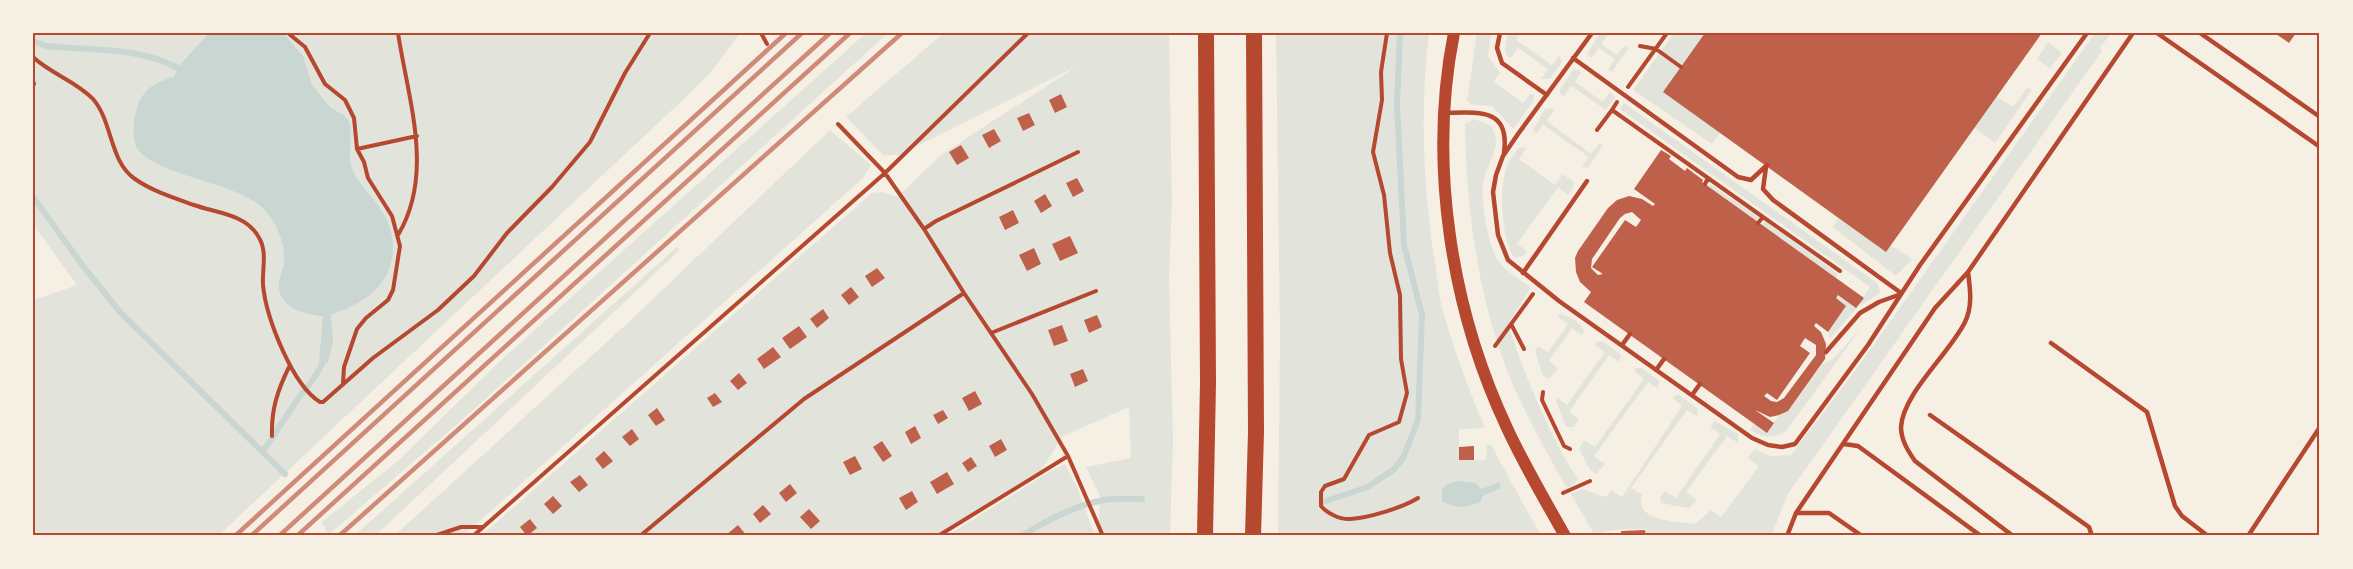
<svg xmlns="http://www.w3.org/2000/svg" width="2353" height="569" font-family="Lora,serif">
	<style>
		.green { fill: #e2e4dc }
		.water { fill: #c9d6d2 }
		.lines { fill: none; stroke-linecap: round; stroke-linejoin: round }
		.stream { stroke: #c9d6d2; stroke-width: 6 }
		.building { fill: #bf614a; fill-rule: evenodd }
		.path { stroke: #b5482f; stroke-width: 4 }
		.service { stroke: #b5482f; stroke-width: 4.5 }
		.secondary { stroke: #b5482f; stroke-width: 12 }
		.motorway { stroke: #b5482f; stroke-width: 16 }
		.rail { stroke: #cf8b77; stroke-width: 4.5 }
		.neatline { fill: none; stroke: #b5482f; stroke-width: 2 }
	</style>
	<rect width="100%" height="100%" fill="#f6efe4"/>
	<!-- green -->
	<path class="green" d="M33,33H740L711,72L688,95L218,536H33V300L77,285L33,224Z
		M866,33H888L462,420L328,535L322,522L398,461L499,362Z
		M944,33H1169L1172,204L1169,277L1173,441L1170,536H1098L1100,496L1086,467L1131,458L1129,407L1063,436L1041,470L936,536H481L872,193L882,192L897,197L941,155L1077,66L899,155H883L846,117Z
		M1276,33H1429C1420,108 1423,182 1434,257C1437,273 1438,291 1442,307C1453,348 1468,388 1485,428L1459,429V460H1486L1487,445H1491L1541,536H1278L1280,335Z
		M1477,33H1491L1488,56L1500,72L1494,82L1523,103L1530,94H1534V101L1513,129L1492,106L1473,105L1467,101Z
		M1508,33H1520L1516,40L1552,65L1559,55L1562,62L1550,79H1541L1548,69L1518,48L1511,58L1507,56L1505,50Z
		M1600,33L1609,34L1601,44L1617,55L1625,45L1629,48L1612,72L1608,70L1615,59L1599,48L1592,58L1587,54Z
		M1674,33H1705L1720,133L1712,144L1633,90Z
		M2095,33H2111L2100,48L2102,51L1788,494L1771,536H1647L1646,529H1620L1594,534L1571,494L1583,489L1604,497L1608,495L1611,490L1622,497L1682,406L1673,398L1676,395H1679L1698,409L1697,416L1687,410L1631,488L1642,495C1634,522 1677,521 1695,524L1711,510L1721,517L1759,466L1748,458L1755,449L1770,456L1791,455L1855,371Z
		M2048,42L2062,53L2050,69L2037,59Z
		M1576,69L1581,72L1575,82L1603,102L1610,92L1615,97L1606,110L1571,86L1564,96L1560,94V89L1573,70Z
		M2027,88L2032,90L1995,143L1974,127L1996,96L2013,107Z
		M1624,103L1877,283L1881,292L1858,307L1830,338L1828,332L1846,306L1836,298L1838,295L1857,307L1870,287L1620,109Z
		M1551,108L1554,110L1547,121L1591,154L1600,143L1603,145L1588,168L1582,167L1589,157L1543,125L1536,134L1533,130L1545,109Z
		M1474,119L1490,125C1506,147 1485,162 1483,185C1481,203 1488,247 1499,262C1506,272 1522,280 1531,288L1508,324C1525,377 1548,432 1578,480L1570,487H1566C1545,449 1522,409 1506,368C1477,290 1466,206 1465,124Z
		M830,130L871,165L863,178L463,536H394L633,318Z
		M1523,147L1526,149L1519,159L1555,185L1562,174L1573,181L1574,186L1568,195L1558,187L1517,244L1527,251L1525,255L1515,258C1502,243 1499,193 1505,173C1507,164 1513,156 1518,148Z
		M1710,184L1759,217L1755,221L1708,187Z
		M1839,217L1886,251L1890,245L1912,259L1896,276L1833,227Z
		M1765,221L1838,274L1836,278L1762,226Z
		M677,247L680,250L375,536H354Z
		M1560,314C1568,315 1583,324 1584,332L1582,335L1572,328L1549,361L1558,369L1551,377L1547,379L1542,374L1535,350L1538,346L1548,352L1568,324L1558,317Z
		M1861,328L1786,431C1772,439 1764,438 1750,430L1754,424L1767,433L1779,415L1791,407L1822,365L1833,359Z
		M1598,341L1604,342L1621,355L1619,362L1609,355L1569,412L1579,419L1574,427H1566L1556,401L1558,398L1567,405L1605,352L1595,345Z
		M1636,368H1642L1659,381L1658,389L1648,382L1594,456L1605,464L1596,474L1590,470L1579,449L1584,440L1595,447L1644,379L1634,371Z
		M1715,421L1738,434V443L1727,436L1686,492L1697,500L1689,508L1661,503L1660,497L1665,491L1676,498L1720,434L1710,427Z
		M1065,464L1077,487L1095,536H947L1049,472Z"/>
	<!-- water -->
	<path class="water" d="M209,33H283L303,56L312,85L331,108L344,115L349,121C354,137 346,156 353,171C360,187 375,198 383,213C399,238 396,273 372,293C361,303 345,309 331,315L333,340L328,363L319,360L323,316C304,314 276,308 279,281C280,275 283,270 284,264C286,245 277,223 264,209C234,180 156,177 137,148C131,137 134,122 136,112C141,90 154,82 174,77L178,67Z
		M1458,481L1475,483L1482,489L1499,482L1501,488L1483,496L1480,502C1467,508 1455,509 1442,501V489L1447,484Z"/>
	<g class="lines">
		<!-- stream -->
		<path class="stream" d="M33,41L46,46C92,51 143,46 183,71
			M33,197L86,270L121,313L285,474
			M263,451C275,434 286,416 298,399C309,384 321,373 325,354
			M1323,502L1368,487L1394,469L1403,458L1418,420L1422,315L1404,245L1397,104L1400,33
			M1022,536C1047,520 1075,505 1104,500C1116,498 1129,499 1142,499"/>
	</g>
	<!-- building -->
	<path class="building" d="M1705,33H2042L1886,252L1663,92Z
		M2277,33H2296L2289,43L2276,34Z
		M1061,94L1067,107L1055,113L1049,100Z
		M1029,113L1035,125L1023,131L1017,118Z
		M994,129L1001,141L989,148L982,135Z
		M961,145L969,158L957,165L949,152Z
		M1661,150L1671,156L1669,159L1685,171L1687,168L1703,180L1702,182L1864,298L1856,308L1838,295L1836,298L1846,306L1828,332L1816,323L1814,326L1821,332L1826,344L1825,359L1788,411L1779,415L1770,417L1755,410L1774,423L1767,433L1584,302L1591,292L1580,282L1576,272L1575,258L1578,251L1608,208L1617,200L1629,196L1642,199L1653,206L1655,204L1634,189ZM1632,212L1641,220L1636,227L1625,220L1592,267L1603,274L1598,275L1591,268L1592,259L1620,218L1625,214ZM1805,338L1816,345V355L1784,398L1777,402L1771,401L1764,396L1767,393L1777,400L1810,353L1800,346Z
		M1077,178L1084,191L1073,197L1066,183Z
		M1045,194L1052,206L1041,213L1034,201Z
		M1013,210L1019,223L1005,230L999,217Z
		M1070,236L1078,253L1060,261L1052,244Z
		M1034,248L1041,264L1027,271L1019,255Z
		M877,268L885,278L872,287L865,276Z
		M851,287L859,297L849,305L841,295Z
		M823,309L829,318L817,328L810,319Z
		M1097,315L1102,327L1089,333L1084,320Z
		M1062,325L1068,341L1054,346L1048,330Z
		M799,326L807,337L790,349L782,338Z
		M773,347L781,357L764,369L757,359Z
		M1083,369L1088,381L1075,387L1070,374Z
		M739,373L747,383L738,390L730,381Z
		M975,391L982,404L969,411L962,398Z
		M715,393L722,402L713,407L707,398Z
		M657,408L665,420L656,426L648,415Z
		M943,410L948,418L938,424L933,415Z
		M915,426L921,438L911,444L905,432Z
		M632,429L639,439L630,446L622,437Z
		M1001,439L1007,450L995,457L989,446Z
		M882,441L892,456L883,462L873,447Z
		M1474,446V460H1459V447Z
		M604,451L613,461L603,469L595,459Z
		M855,456L862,469L850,475L843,462Z
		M971,457L977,466L968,472L962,463Z
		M947,472L954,484L937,494L930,482Z
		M580,475L588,485L579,492L570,482Z
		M790,484L797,493L786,502L779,493Z
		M912,491L918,502L906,510L899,498Z
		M553,496L562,506L553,514L544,504Z
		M763,505L771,514L760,523L753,514Z
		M809,509L820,521L811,529L800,517Z
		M530,519L537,528L527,536L520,527Z
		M738,525L746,535L744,536H725Z
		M1645,530L1646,536H1621V531Z"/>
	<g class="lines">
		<!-- path -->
		<path class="path" d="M288,33L305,47L325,84L345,100L354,118L357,149L364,162L368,178L392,216L400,246L393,290L388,300L366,318L357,329L344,367L343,383
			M398,33C408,99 435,174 398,235
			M761,33L767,44
			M1387,33L1381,72L1382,100L1373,152L1384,195L1390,253L1400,295L1401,359L1407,393L1399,422L1369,435L1344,479L1325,486L1321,492V506C1327,513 1340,520 1350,519C1368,518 1402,508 1418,498
			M1640,46L1656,49L1681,67
			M33,57C51,74 76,81 93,99C113,122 109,161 135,179C152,191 174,198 194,205C216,213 245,214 258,236C268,251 262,268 263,285C266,317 292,385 320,402H323L373,358L438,310L474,276L507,233L552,187L590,142L625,73L650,33
			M33,81L34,84
			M1628,87L1667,33
			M1617,102L1612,110L1763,217
			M838,124L885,173L924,229L964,293L1032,394L1068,456L1103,536
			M1597,130L1612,110
			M357,149L417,136
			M1705,184L1708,178
			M1758,223L1763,217L1840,271
			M924,229L936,221L1078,152
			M1511,324L1524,349
			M991,333L1096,291
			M1495,346L1533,294
			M1543,392L1542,400L1564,446L1570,449
			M272,436C271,409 278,389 290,365
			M1563,493L1590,481
			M434,536L461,527H482
			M473,536L885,173L1028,33
			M640,536L804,399L964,293
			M938,536L1068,456"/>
		<!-- service -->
		<path class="service" d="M1500,33L1497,48L1502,63L1547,95
			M1592,33L1518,134L1503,156L1496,175L1493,192L1498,235L1508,260L1559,301L1752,438L1768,445L1782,447L1795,444L1868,345L1920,265L2087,33
			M2157,33L2320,147
			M2200,33L2320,117
			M1573,58L1738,177L1751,180L1767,165
			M1447,113C1481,112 1510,109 1504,153
			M1766,167L1763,189L1773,200L1901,293
			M1968,272C1970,288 1973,306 1965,322C1950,353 1903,393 1901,427C1901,440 1908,451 1915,461L2013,536
			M1523,273L1587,181
			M2051,343L2147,412L2175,506L2182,516L2208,536
			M1622,345L1630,334
			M1826,352L1860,313L1879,302L1901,294
			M1656,370L1664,359
			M1692,395L1700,384
			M1930,415L2089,527L2092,536
			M1844,444L1858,446L1981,536
			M1797,513H1829L1862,536
			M1787,536L1796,513L1935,308L1968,272L2133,33
			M2248,536L2320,427"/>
		<!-- secondary -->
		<path class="secondary" d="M1454,33C1428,163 1451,309 1507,428C1524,465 1545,500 1565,536"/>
		<!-- motorway -->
		<path class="motorway" d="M1205,536L1208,383L1206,33
			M1253,536L1256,432L1254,33"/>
		<!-- rail -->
		<path class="rail" d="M235,536L786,33
			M251,536L802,33
			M279,536L830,33
			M297,536L850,33
			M339,536L902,33"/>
	</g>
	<!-- border -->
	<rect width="2353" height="569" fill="none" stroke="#f6efe4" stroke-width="69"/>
	<rect x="34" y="34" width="2284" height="500" class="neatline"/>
</svg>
